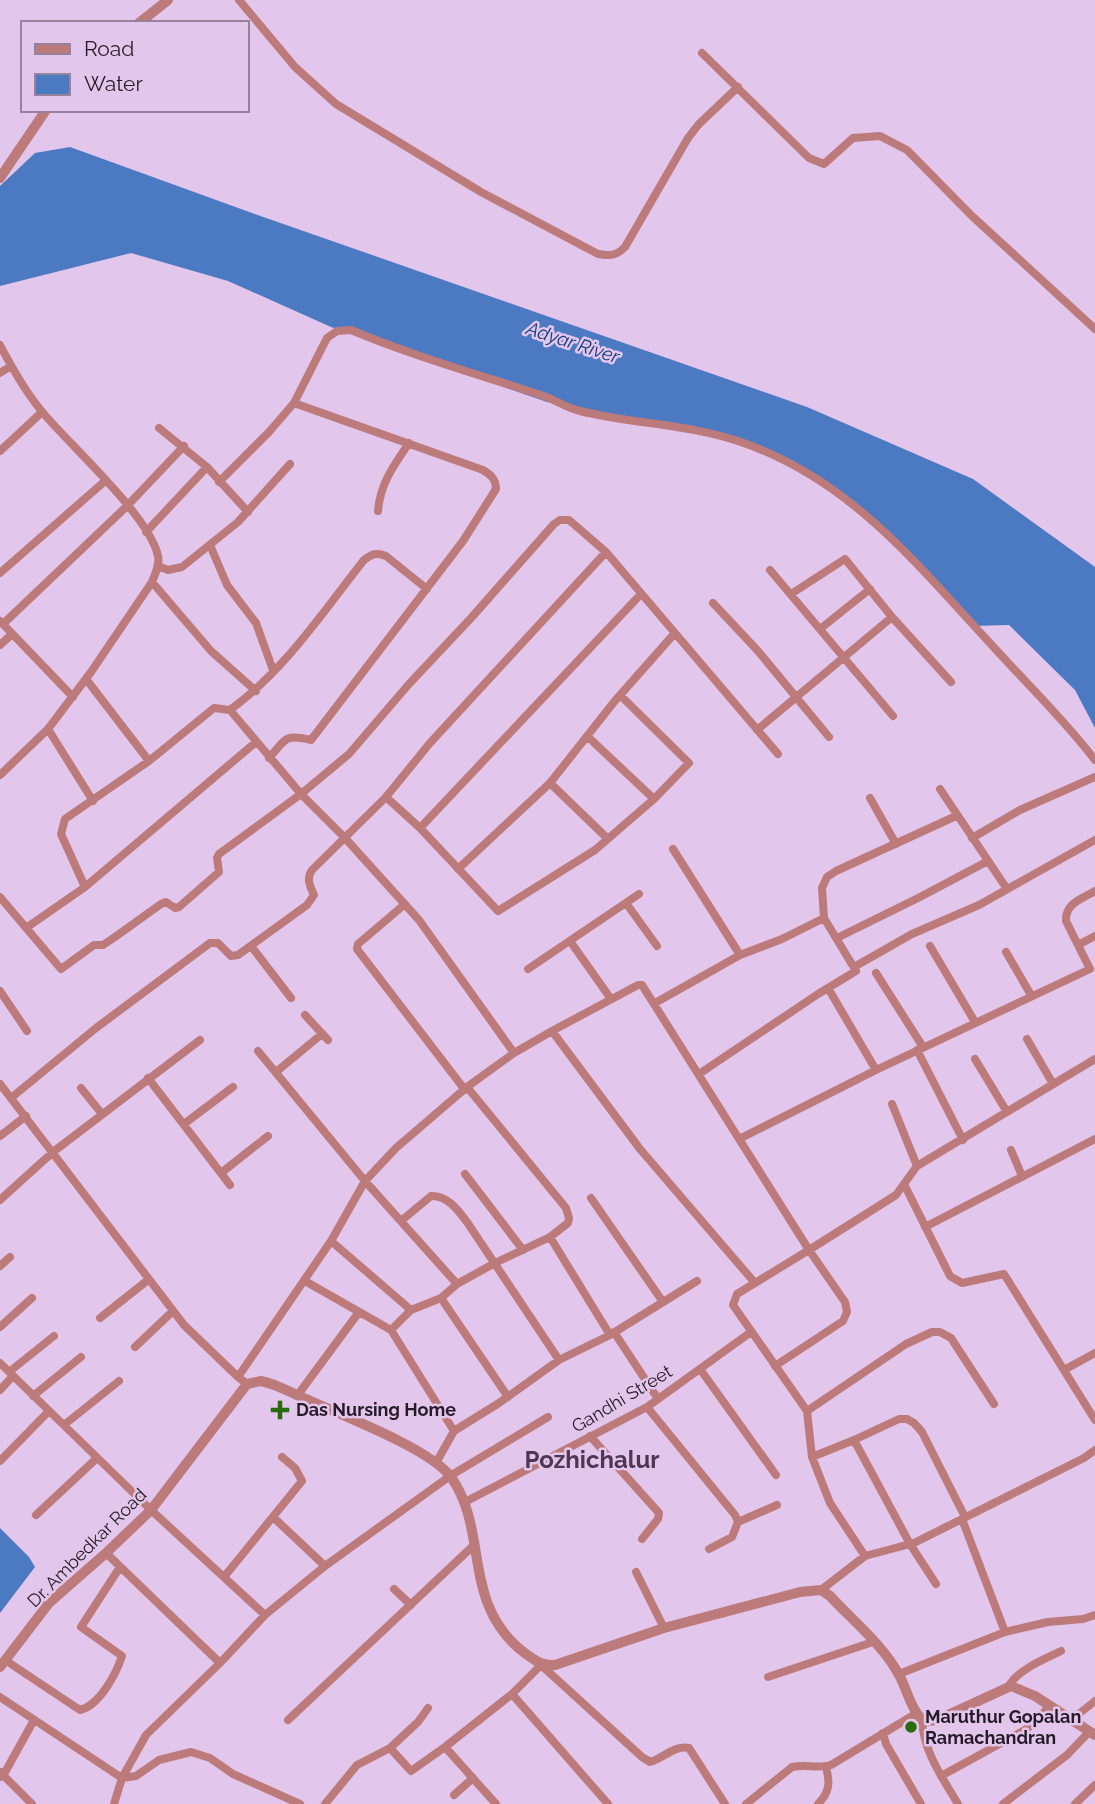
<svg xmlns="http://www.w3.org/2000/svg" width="1095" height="1804" font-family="Raleway,sans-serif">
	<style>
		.water { fill: #4b79c2 }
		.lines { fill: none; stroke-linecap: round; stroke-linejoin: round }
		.minor { stroke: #bc7a7b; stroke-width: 8 }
		.tertiary { stroke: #bc7a7b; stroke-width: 10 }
		.poi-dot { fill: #266d09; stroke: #e3c6eb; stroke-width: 2.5 }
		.labels { text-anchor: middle; stroke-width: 5; stroke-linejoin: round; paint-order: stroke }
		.street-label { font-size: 18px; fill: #251b28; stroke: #e3c6eb }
		.poi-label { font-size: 18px; font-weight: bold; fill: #251b28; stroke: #e3c6eb; text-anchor: start }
		.water-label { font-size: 19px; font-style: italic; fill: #113d80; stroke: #e3c6eb }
		.district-label { font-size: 24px; font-weight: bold; fill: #4e3654; stroke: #e3c6eb }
	</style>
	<rect width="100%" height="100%" fill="#e3c6eb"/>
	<!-- water -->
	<path class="water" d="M70,147L252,213L807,407L973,479L1095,567V728L1075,690L1009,625L971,626L915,563L825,481L729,438L547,402L331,327L228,281L131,253L0,286V186L35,153Z
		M0,1528L29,1557L35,1567L0,1613Z"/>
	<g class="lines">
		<!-- minor -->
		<path class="minor" d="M239,0L295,67L336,104L481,192L598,254C610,256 616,256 625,247L688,138L699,124L738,87
			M702,53L809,158L824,164L853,138L880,136L907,150L972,216L1095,329
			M0,345C12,368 26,393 44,414C71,446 150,517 158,556C160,565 155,574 152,582L91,672L48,729L0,775
			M0,373L11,366
			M159,428L207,467L248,512
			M0,451L42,412
			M219,482L269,432L294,403L327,338L337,331L351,330C413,356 477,374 541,395C554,399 566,408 580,411C633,424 688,424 741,442C849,479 914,561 989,642C1024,681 1063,718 1095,760
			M378,511C380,484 394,465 409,443
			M146,532L207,467
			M210,545L227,585L256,623L273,670
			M158,566L168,570L182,567L238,522L290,464
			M770,570L893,716
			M0,573L105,481
			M152,582L211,651L256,691
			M791,594L845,559L892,617L951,682
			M713,603L758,651L829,737
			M0,621L73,697
			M3,624L127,506L184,446
			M820,629L870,589
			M0,645L11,635
			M86,679L149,761
			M230,710C285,670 322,613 364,560C372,554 376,552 386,556L427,589
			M48,729L93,801
			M757,730L892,617
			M587,736L654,799L689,763L620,695
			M269,758C287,738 284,734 311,740L463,541L496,489C496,479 491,475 483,470L294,403
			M550,783L608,839
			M940,789L1007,889
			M386,797L420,828L498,911L595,850L654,799
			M870,798L896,844
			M420,828L641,594
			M972,838L1020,810L1095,777
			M673,849L740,955
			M458,869L550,783L614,702L674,634
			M85,887L61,834L65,819L149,761L214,708L230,710L301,794L345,838L419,920L514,1053
			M0,897L61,969L94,945H103L115,937L161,904L166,902L175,908L179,907L219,872L217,858L219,854L301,794L349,754L409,684L472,617L554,524L560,520H569L606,552L778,754
			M626,903L657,946
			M405,904L358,944L357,949L465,1090
			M26,928L85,887L256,742
			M837,938L920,897L988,861
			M570,941L611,999
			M1078,945L1095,936
			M251,946L291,998
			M930,946L975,1022
			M1006,952L1031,995
			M854,967L912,934L979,905L1095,840
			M528,969L639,894
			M876,973L923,1047
			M828,988L876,1070
			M0,991L27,1031
			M655,1003L740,955L782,939L824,918
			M305,1015L328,1040
			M552,1031L638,985H642L809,1250L737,1294L733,1305L807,1411L812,1457L830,1503L865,1556
			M1027,1039L1053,1084
			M917,1050L963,1140
			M258,1051L365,1181L457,1284
			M975,1059L1007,1112
			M276,1072L322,1034
			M699,1074L818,994L856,971L824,918L822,888L827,877L836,871L956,816
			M148,1078L230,1185
			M0,1084L184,1325L238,1377
			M81,1088L102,1114
			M11,1098L96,1028L210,943H218L231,956L238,955L307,905L314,895C310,886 306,879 312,870L386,797L430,743L606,552
			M892,1104L917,1166
			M184,1124L233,1087
			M0,1136L26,1116
			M739,1139L876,1070L1090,969L1066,921C1065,903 1082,899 1095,891
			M1011,1150L1022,1176
			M221,1173L268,1136
			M465,1174L523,1250
			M905,1186L950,1276L962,1283L1004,1274L1095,1420
			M591,1198L663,1302
			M0,1200L53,1152L200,1040
			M401,1221L431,1196C447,1195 458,1210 467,1222L559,1360
			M925,1227L1095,1139
			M550,1237L610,1335
			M331,1241L411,1310
			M0,1266L10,1257
			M305,1281L391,1330L454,1431
			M441,1298L508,1397
			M100,1318L148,1280
			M0,1327L32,1298
			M391,1330L411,1310L441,1298L457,1284L495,1263L550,1237L568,1223L569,1218L566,1208L467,1087
			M614,1332L658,1399
			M135,1347L173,1311
			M0,1363L151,1510L265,1615
			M775,1366L843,1321L847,1312L845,1302L809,1250L896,1195L917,1166L1095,1059
			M700,1369L776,1475
			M1064,1370L1095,1353
			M9,1372L54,1336
			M247,1384L238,1377L331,1241L365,1181L396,1148L467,1087L514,1053L552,1031L640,1149L755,1283
			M0,1390L13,1376
			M33,1396L81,1357
			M297,1396L359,1312
			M647,1407L735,1515L738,1522L732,1537L709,1549
			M807,1411L906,1344L932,1332H940L951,1338L994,1404
			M64,1425L119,1381
			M590,1436L659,1513L658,1519L642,1539
			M854,1440L910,1544L936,1584
			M812,1457L854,1440L899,1419H907L914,1423L922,1432L965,1517
			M0,1461L49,1411
			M436,1463L454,1431L499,1403L559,1360L610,1335L697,1281
			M465,1502L647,1407L751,1332
			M36,1515L97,1458
			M273,1517L325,1566
			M962,1519L1005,1632
			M738,1522L777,1505
			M106,1553L220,1663
			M636,1572L664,1628
			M224,1577L302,1481L295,1468L282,1457
			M394,1589L411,1605
			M821,1590L865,1556L914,1543L1084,1458L1095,1450
			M5,1660L80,1710C100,1705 116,1674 122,1656L81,1627L120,1567
			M899,1674L1005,1632L1048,1622L1083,1619L1095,1615
			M768,1677L873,1642
			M1009,1686C1017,1670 1045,1659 1061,1651
			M0,1697L122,1778L136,1776L159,1760L191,1752L210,1758L233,1774L300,1804
			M922,1719C923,1751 942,1777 958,1804
			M288,1720L473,1546
			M1070,1721L1095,1701
			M883,1733L886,1744L921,1804
			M445,1747L496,1804
			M390,1748L411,1771L445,1747L512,1694
			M0,1772L32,1804
			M941,1776L1023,1731L1035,1723L1049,1706
			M0,1777L4,1774L34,1720
			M454,1795L473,1778
			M114,1804L122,1778L146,1735L220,1663L265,1615L325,1566L450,1476L548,1417
			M325,1804L357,1765L390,1748L418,1722L428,1708
			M608,1804L512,1694L541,1665L642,1757L650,1762C664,1758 674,1745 689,1748L725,1804
			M746,1804L792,1767C806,1764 818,1769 831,1765L917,1713
			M818,1804C830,1792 830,1782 826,1767
			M1003,1804L1067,1755L1089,1732
			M1075,1804L1095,1785"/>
		<!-- tertiary -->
		<path class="tertiary" d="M139,23L168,0
			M0,178L46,110
			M0,1667L49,1603L106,1553L151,1510L247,1384L261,1381C277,1384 291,1393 306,1399C339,1414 431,1449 451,1477C490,1532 460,1605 526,1654C536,1661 542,1666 555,1665L664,1628L800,1592L821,1590L830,1596C853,1621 883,1645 899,1675C906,1687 909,1703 918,1715C923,1722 929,1721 937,1720L1011,1686L1035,1696L1095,1735"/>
	</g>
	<!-- markers -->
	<g class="poi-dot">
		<path d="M276.5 1399.5h7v7h7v7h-7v7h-7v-7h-7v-7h7z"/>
		<circle cx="911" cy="1727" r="7"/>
	</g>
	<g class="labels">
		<!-- street labels -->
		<g class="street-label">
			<text transform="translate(622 1399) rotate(-31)" y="6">Gandhi Street</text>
			<text transform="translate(87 1548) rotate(-45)" y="6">Dr. Ambedkar Road</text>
		</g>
		<!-- poi labels -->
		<g class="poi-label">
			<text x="296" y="1416">Das Nursing Home</text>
			<text x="925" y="1723">Maruthur Gopalan<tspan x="925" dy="21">Ramachandran</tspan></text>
		</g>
		<!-- water labels -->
		<g class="water-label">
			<text transform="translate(573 342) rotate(18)" y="7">Adyar River</text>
		</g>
		<!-- district labels -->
		<g class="district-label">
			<text x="592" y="1468">Pozhichalur</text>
		</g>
	</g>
	<!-- legend -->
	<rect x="21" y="21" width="228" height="91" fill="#e3c6eb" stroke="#97829d" stroke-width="2"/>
	<rect x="35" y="44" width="35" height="10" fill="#bc7a7b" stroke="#97829d" stroke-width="2"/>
	<text x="84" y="56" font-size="21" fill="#251b28">Road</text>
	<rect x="35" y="74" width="35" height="21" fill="#4b79c2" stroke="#97829d" stroke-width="2"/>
	<text x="84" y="91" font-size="21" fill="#251b28">Water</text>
</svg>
